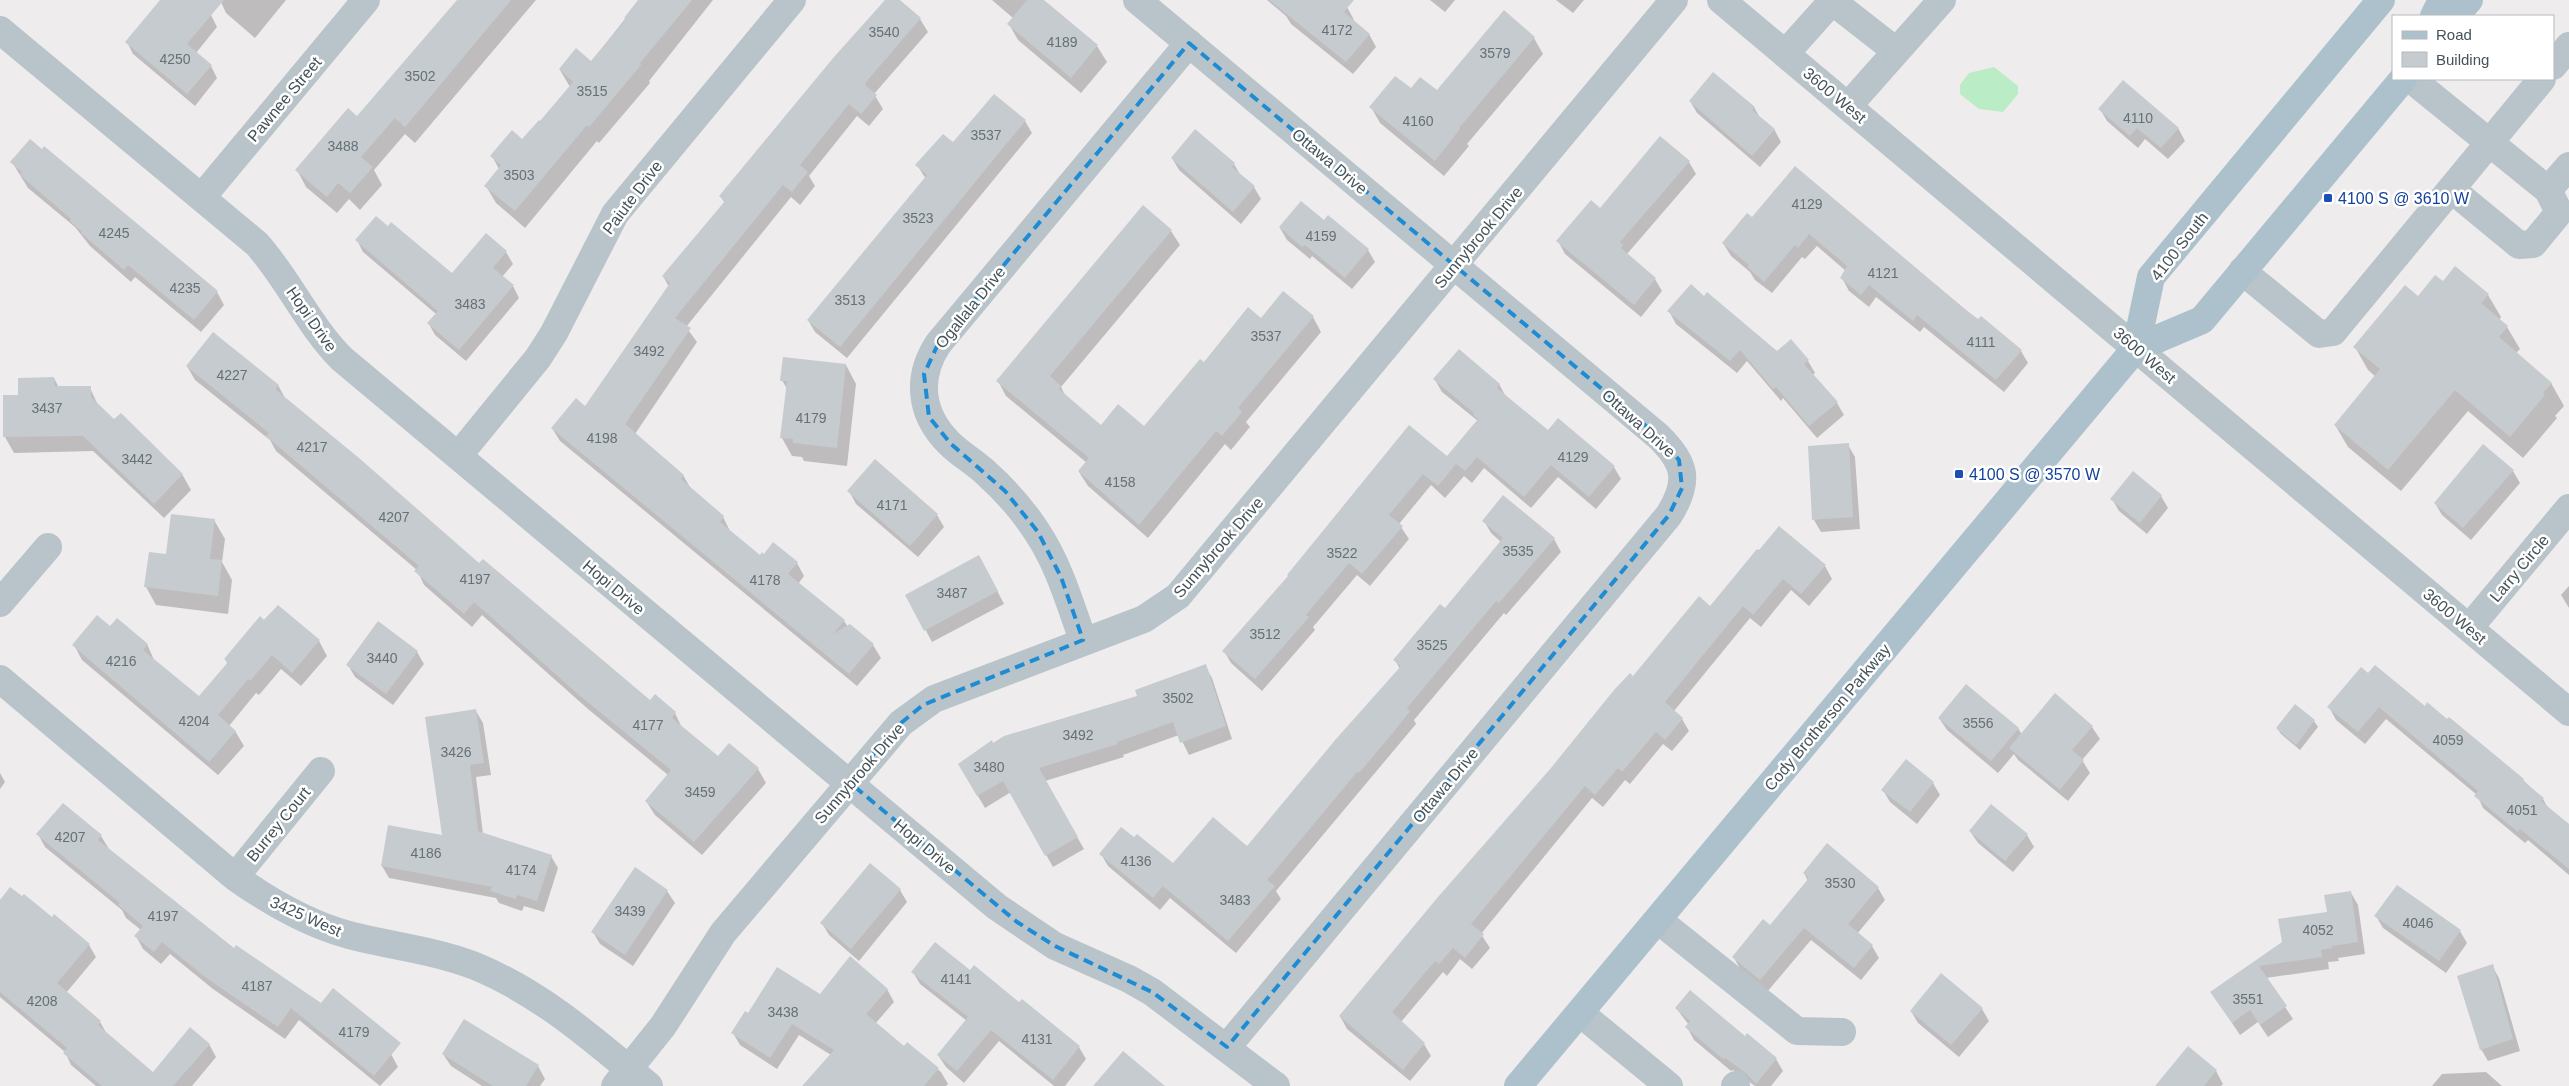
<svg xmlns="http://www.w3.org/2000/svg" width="2569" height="1086" font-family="Arial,sans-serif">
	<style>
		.green { fill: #baedc5 }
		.shadow { fill: #0003 }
		.building { fill: #c6cbcf }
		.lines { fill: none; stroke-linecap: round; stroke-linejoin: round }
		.minor { stroke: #b8c4c9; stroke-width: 28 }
		.major { stroke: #acc1cb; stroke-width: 28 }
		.marked { fill: none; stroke: #1d8cd4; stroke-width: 4; stroke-dasharray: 10 6; stroke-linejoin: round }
		.transit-dot { fill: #1a4fb4; stroke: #fff; stroke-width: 2 }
		.labels { text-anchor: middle; stroke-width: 5; stroke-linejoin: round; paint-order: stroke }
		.number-label { font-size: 14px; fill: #657176 }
		.street-label { font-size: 16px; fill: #455359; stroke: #fff }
		.transit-label { font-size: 16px; fill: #164399; stroke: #fff; text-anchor: start }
	</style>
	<rect width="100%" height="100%" fill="#efeced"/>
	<!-- green -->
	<path class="green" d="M1994,67L2018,86V94L2003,112L1979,109L1960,94V85L1969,73Z"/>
	<!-- shadow -->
	<path class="shadow" d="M162,0H192L211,15L217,27L196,53L211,66L217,78L195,106L133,54L127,42Z
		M220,0H286L255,38L226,13Z
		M459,0H536L415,143L405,134L374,170L382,185L360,210L349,199L337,213L306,187L297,170L357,118Z
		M640,0H713L649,81L650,83L599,143L597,141L525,228L496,203L486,186L499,169L492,156L523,141L570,87L560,70L591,62Z
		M886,0H898L920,19L928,32L874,94L883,109L869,126L857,116L809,176L815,186L800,205L791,197L686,327L697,342L635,434L683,475L691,489L723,517L730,531L760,557L797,563L804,576L798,584L844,621L848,627L850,626L873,645L881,658L857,686L560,441L552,428L586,408L669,287L663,276L725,203L720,196Z
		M992,0H1042L1097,46L1107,62L1081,93L1018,40L1009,24L1013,18Z
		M1267,0H1339L1347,7L1354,20L1353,21L1369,34L1376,47L1353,74L1291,24L1286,16Z
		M1430,0H1455L1445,12Z
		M1556,0H1584L1573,13Z
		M1504,12L1534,38L1543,54L1467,144L1469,146L1444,176L1380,123L1371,107L1411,90L1437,92Z
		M1690,101L1754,107L1760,118L1774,129L1781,142L1760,167L1697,113Z
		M2100,109L2178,128L2185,141L2168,159L2145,139L2138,148L2107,121Z
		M1025,121L1032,133L847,358L815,332L808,320L926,179L917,165L953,144Z
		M1172,158L1234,164L1241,176L1254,187L1261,199L1241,224L1179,170Z
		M12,162L217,292L224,305L201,332L135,277L131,282L90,246L75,227L28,188Z
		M1689,162L1696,174L1627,254L1655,279L1662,291L1641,317L1565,254L1558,241L1601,210Z
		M1795,168L1979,321L2021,351L2028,363L2004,392L1924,327L1920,332L1876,297L1869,307L1849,291L1842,278L1847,272L1817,246L1805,259L1802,257L1772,293L1755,280L1750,272L1731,256L1723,243L1752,219Z
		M1324,222L1368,250L1375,262L1352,289L1312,256L1310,259L1287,240L1280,228Z
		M1171,231L1180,245L1061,387L1066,397L1101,426L1144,428L1204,364L1261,320L1313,317L1321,332L1246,422L1250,427L1231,450L1225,444L1148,538L1088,486L1079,472L1087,463L1006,396L998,381Z
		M357,240L453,275L506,252L513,264L502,277L513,286L519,298L466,361L435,335L429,324L436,314L363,252Z
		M2443,282L2488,295L2501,317L2499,320L2507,327L2520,349L2516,353L2551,383L2564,406L2555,416L2557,418L2523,458L2468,411L2401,491L2348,447L2335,425L2376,377L2368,370L2355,347L2418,298Z
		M1669,311L1777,353L1808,361L1815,373L1813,375L1837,403L1844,415L1817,438L1783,398L1781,401L1747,361L1737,373L1676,324Z
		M846,365L856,384L847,466L804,461L802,457L792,456L782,438L787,389L782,380Z
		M187,366L278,385L286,400L479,565L650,701L655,696L675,713L682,728L718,758L758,769L766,783L702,855L655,815L646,801L668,775L588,709L482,615L472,627L424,585L417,570L276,451L270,440L195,380Z
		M54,378L59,388H90L99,407L114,421L182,474L191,490L164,518L93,451L14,453L5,437L4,397L20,396Z
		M1435,380L1499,384L1506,397L1548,431L1614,467L1621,479L1596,509L1558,477L1531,508L1484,468L1472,483L1464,476L1445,498L1431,485L1399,524L1409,539L1370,586L1357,575L1313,627L1315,630L1262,691L1231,663L1224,651L1289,576L1409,427L1447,458L1478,421L1442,392Z
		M1848,445L1855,457L1860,529L1821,532L1814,520Z
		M2513,471L2520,483L2471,540L2442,515L2435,503Z
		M849,491L937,515L944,527L918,557L856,504Z
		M2161,496L2168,508L2147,534L2119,511L2112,499Z
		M214,520L225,539L222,562L232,580L228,614L156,605L146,587L167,555Z
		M1484,521L1554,539L1561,552L1506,615L1504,613L1414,720L1416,724L1276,891L1281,899L1236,953L1170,898L1160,910L1108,866L1101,854L1173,865L1247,848L1400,669L1395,660L1445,609L1501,542L1491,533Z
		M1757,550L1825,566L1832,579L1809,606L1791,590L1761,627L1750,618L1674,711L1682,719L1689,731L1672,751L1663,744L1630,784L1625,780L1603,807L1592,798L1481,934L1490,948L1472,969L1460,959L1447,976L1443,972L1401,1022L1424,1044L1431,1056L1410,1081L1347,1029L1340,1016L1633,677L1710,607Z
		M986,569L1004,604L932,642L907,595Z
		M2569,586V608L2561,595Z
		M278,606L319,641L327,656L301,686L281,669L259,695L256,693L229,726L235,731L244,746L218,775L82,660L74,645L110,628L147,644L154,660L199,698L228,664L225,659Z
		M417,652L424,664L393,705L355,677L348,665Z
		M1205,666L1212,678L1232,739L1189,755L1179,735L1123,755L1124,757L1045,781L1084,849L1053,867L1011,792L985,808L959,764L993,744L1139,697Z
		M2361,669L2425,707L2523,780L2543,799L2548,808L2569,825V875L2528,840L2525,843L2483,808L2477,795L2386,719L2365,744L2336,720L2329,707Z
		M2055,695L2092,727L2100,739L2082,760L2090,773L2068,801L2018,760L2014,754L1998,773L1947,730L1939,718L2018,728L2022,735Z
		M2295,706L2314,721L2318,727L2300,750L2281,734L2277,728Z
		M476,711L483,723L491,775L476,777L483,834L551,856L558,868L544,912L524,906L522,911L499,903L496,898L389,878L382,866L443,836Z
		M0,773L5,782L0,789Z
		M1933,783L1940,795L1917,824L1890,802L1883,790Z
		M1970,831L2027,835L2034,847L2013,872L1978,843Z
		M38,834L101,836L109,849L234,950L391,1054L398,1067L380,1086L299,1020L285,1039L213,989L170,954L161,964L143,949L136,936L141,930L126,918L122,910L45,847Z
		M1827,845L1878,888L1885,900L1857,934L1872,946L1879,958L1861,980L1811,940L1767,992L1741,970L1734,958L1770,926L1808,881L1804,873Z
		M871,865L900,890L907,902L859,961L829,935L822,923Z
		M667,891L675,903L633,966L600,944L593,932Z
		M2351,893L2358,905L2365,954L2338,958L2339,961L2328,962L2329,969L2266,978L2293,1019L2268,1037L2258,1022L2240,1035L2212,993L2328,913Z
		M0,902L52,919L89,945L96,957L66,993L100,1022L107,1034L153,1073L209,1044L216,1057L192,1086H96L71,1065L65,1052L0,997Z
		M2376,916L2460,931L2467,943L2446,973L2383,928Z
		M2492,966L2499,978L2520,1051L2488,1061L2481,1049Z
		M970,971L1079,1047L1086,1059L1065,1086H1054L999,1041L964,1083L946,1067L938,1055L967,1021L920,984L913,972Z
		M887,989L894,1002L875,1024L904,1048L907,1044L941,1072L948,1084L946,1086H804L831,1055L799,1035L777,1069L740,1045L733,1033L748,1015L820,996Z
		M1676,1008L1745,1037L1776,1059L1783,1071L1771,1086H1755L1733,1070L1731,1071L1694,1040L1687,1027L1689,1025Z
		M1982,1009L1989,1021L1959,1057L1918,1023L1911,1011Z
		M2188,1048L2216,1071L2223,1084L2221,1086H2156Z
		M443,1054L538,1066L545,1079L540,1086H482L451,1066Z
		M2486,1072L2502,1086H2432L2442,1074Z"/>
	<!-- building -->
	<path class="building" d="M160,0H224L187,44L212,65L187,94L125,42Z
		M457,0H511L405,127L395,118L361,157L373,167L350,193L338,183L327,197L295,170L348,108L357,116Z
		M638,0H692L640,63L641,65L589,127L587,125L515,211L484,186L501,165L490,156L512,130L522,139L539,120L540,121L573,82L559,69L576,48L591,61L626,19L624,18Z
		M885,0H900L921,18L866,82L865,85L877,95L861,114L849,104L800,165L808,172L792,192L783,185L675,318L691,328L625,424L684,475L681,479L724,516L720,522L760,555L762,552L764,554L773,542L798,562L788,574L845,620L833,634L850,624L874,644L849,674L551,428L576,398L585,406L670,283L662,276L725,201L719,196L834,57Z
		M1027,0H1044L1098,45L1071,78L1007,24Z
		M1269,0H1354L1344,12L1370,34L1346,62Z
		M1504,10L1535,37L1459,128L1460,129L1435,161L1369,107L1395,76L1411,88L1420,77L1437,90Z
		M1713,72L1755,107L1752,110L1775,129L1752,156L1689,101Z
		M2123,80L2179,128L2161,148L2137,128L2130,136L2098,109Z
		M994,94L1026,120L840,347L807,320L927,175L915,165L943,134L953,142Z
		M1195,129L1235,163L1232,167L1255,186L1233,212L1171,158Z
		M1660,136L1690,161L1620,242L1623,245L1621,248L1656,278L1634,305L1556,241L1591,200L1600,208Z
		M30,139L42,149L44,146L218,291L194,320L128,265L124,270L81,233L82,232L70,221L71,219L20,175L22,172L10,162Z
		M1795,166L1966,310L1978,319L1981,316L2022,350L1996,380L1917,315L1913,321L1869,285L1861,295L1840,278L1847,266L1809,234L1798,248L1795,245L1764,282L1747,267L1749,265L1722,243L1747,213L1752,217Z
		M1301,201L1324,220L1328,215L1369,249L1345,278L1305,245L1302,247L1279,227Z
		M1143,205L1172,230L1050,376L1061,386L1059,389L1101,425L1118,404L1144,426L1200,359L1204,362L1248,307L1261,318L1283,291L1314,316L1238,408L1242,412L1222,436L1216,431L1139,525L1078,471L1089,458L996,381Z
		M376,216L388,226L391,222L452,273L486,233L507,251L493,268L514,285L459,350L427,323L438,311L355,240Z
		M2455,266L2489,294L2481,303L2508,326L2499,337L2552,383L2543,393L2545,395L2510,437L2455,390L2388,470L2334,425L2380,369L2353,347L2405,285L2418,296L2435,275L2443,281Z
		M1691,284L1704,296L1707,292L1777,351L1791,339L1809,360L1804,364L1838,402L1809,426L1776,387L1773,389L1740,350L1730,361L1667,311Z
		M213,332L279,385L275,389L359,458L479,563L483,559L650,700L655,694L676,712L672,718L718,756L729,743L759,768L694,842L645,801L671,770L579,695L474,602L464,614L414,571L419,566L266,436L269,433L186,366Z
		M1459,349L1500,384L1497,388L1548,430L1558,418L1615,466L1589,497L1551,465L1524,497L1477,457L1465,471L1456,464L1438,486L1423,474L1389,515L1403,526L1362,574L1349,563L1306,615L1309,617L1255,679L1222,651L1288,576L1287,575L1409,425L1447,456L1478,419L1473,415L1474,413L1433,379Z
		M783,357L846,364L837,448L793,443V439L780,438L787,381H780Z
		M54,377L55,386H91V397L114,419L121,413L183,474L154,504L83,436L3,437V395H18V378Z
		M1849,443L1853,517L1812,520L1808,446Z
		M2483,444L2514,470L2463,528L2434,503Z
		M875,459L938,514L910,546L847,491Z
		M2133,471L2162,495L2140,523L2110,499Z
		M1503,495L1555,538L1499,603L1496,601L1407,708L1410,711L1392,734L1359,773L1357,772L1267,880L1275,886L1228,941L1163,886L1153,898L1099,854L1121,827L1134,837L1137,834L1173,863L1213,817L1247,846L1336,739L1401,666L1393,660L1440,604L1445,608L1503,538L1482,521Z
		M171,514L215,519L210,559L222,560L218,596L144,587L149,552L166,554Z
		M1779,526L1826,565L1801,594L1783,579L1753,615L1743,606L1665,702L1683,718L1665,740L1656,732L1622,772L1618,768L1595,795L1585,786L1471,924L1484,934L1465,958L1453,948L1439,964L1435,961L1392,1012L1425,1043L1403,1070L1339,1016L1438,897L1551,768L1614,690L1630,673L1633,676L1699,596L1710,606L1757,549L1759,550Z
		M979,555L998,591L924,631L905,595Z
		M278,605L320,640L292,673L272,655L250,681L248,679L218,715L236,731L209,762L72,645L97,615L110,626L117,618L148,644L143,650L199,696L228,662L224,659L260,616L264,620Z
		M378,621L418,651L386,694L346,665Z
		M1206,664L1226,726L1180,743L1173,722L1117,742L1118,744L1039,768L1078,837L1045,856L1003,781L977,796L958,764L992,740L993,743L1004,736L1137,696L1135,690Z
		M2375,665L2425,706L2427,702L2447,719L2449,717L2524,779L2523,781L2544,798L2541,801L2569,824V869L2520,829L2518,832L2474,796L2478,791L2379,707L2358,732L2327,707L2361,667L2368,673Z
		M1966,684L2019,728L1991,761L1938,718Z
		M2055,693L2093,726L2072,750L2084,760L2060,790L2009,748Z
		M2295,704L2315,720L2296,745L2276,728Z
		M476,709L484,763L470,765L478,831L552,855L537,901L517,895L516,899L490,891L492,887L381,866L388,825L442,835L425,717Z
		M1906,759L1934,782L1910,812L1881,790Z
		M63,803L102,835L98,840L234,948L236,945L321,1003L333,988L401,1043L374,1076L291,1008L278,1027L205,977L162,942L154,952L134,936L143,926L118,905L120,903L36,834Z
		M1991,804L2028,834L2005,861L1969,831Z
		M1827,843L1879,887L1848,924L1873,945L1854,968L1804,928L1760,980L1732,957L1763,919L1770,925L1809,878L1803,873Z
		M870,863L901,889L851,949L820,923Z
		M635,867L668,890L625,955L591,932Z
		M2397,885L2461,930L2439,961L2374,916Z
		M10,887L22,896L24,894L52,917L54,914L90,944L57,983L101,1021L98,1025L153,1072L190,1027L210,1044L173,1086H102L63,1053L67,1048L0,992V900Z
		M2351,891L2358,942L2332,946V948L2321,950L2322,957L2259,966L2287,1006L2260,1025L2250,1010L2232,1023L2210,992L2282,942L2278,919L2327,912L2324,895Z
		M935,942L970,970L974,965L1019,1002L1022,999L1080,1046L1053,1080L991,1030L957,1071L937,1055L968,1017L911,972Z
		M850,956L888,989L866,1014L904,1046L907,1042L939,1068L924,1086H802L834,1050L792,1024L770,1058L731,1033L745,1011L748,1013L777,967L820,994Z
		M2493,964L2513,1039L2480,1050L2457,976Z
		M1941,973L1983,1008L1951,1045L1910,1011Z
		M1690,990L1745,1036L1747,1033L1777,1058L1756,1084L1747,1074L1725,1058L1724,1060L1685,1027L1690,1021L1675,1008Z
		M464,1019L539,1065L526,1086H493L442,1054Z
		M2188,1046L2217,1070L2204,1086H2155Z
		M1123,1051L1165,1086H1093Z"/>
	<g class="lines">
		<!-- minor -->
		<path class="minor" d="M1137,0L1658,436C1686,463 1690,481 1669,515L1227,1047
			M1721,0L2569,712
			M0,30L257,244C289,280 308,325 342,359L997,907L1055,946L1129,979L1152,992L1276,1086
			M1785,54L1827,7L1837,5L1896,51
			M2553,66L2569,46
			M2411,79L2548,190L2569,166
			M1848,106L1942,0
			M2451,189L2519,245L2533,244L2557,215V208L2548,190
			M202,197L366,0
			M2242,271L2319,334L2333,332L2542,79
			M458,456L538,358L554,333L615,214L792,0
			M0,603L48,547
			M2469,628L2569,508
			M1083,640C1070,604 1059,565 1037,532C1023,510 1004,489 985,472C974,462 960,454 949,443C920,414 916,378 938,344L1189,43
			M0,679L235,877C270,902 308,924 349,935C391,946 434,950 475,966C541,993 594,1040 649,1086
			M235,877L321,771
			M1658,920L1797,1031L1842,1032
			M1580,1013L1669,1086
			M615,1086L663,1026L723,933L901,723L934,699L1144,619L1178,596L1674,0
			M1735,1086L1736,1085"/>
		<!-- major -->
		<path class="major" d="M2434,16L2442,0
			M2455,16L2469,0
			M2136,348L2151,277L2381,0
			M1518,1086L2136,348L2202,320L2403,79"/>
	</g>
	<!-- marked area -->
	<path class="marked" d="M1189,43L1658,436L1679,460L1682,488L1669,515L1227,1047L1152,992L1055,946L1017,922L849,782L901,723L923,705L1083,640L1061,577L1038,532L1005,491L951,444L929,417L924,374L938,344Z"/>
	<!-- markers -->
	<g class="transit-dot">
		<rect x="2323" y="193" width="10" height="10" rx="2.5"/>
		<rect x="1954" y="469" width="10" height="10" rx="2.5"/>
	</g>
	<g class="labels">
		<!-- number labels -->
		<g class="number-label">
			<text x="1337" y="35">4172</text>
			<text x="884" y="37">3540</text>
			<text x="1062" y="47">4189</text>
			<text x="1495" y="58">3579</text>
			<text x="175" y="64">4250</text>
			<text x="420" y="81">3502</text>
			<text x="592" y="96">3515</text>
			<text x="2138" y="123">4110</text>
			<text x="1418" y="126">4160</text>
			<text x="986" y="140">3537</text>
			<text x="343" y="151">3488</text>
			<text x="519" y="180">3503</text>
			<text x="1807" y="209">4129</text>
			<text x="918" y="223">3523</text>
			<text x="114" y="238">4245</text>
			<text x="1321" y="241">4159</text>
			<text x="1883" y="278">4121</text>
			<text x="185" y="293">4235</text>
			<text x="850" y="305">3513</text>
			<text x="470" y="309">3483</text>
			<text x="1266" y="341">3537</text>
			<text x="1981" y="347">4111</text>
			<text x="649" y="356">3492</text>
			<text x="232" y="380">4227</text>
			<text x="47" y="413">3437</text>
			<text x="811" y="423">4179</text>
			<text x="602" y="443">4198</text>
			<text x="312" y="452">4217</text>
			<text x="1573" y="462">4129</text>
			<text x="137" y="464">3442</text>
			<text x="1120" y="487">4158</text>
			<text x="892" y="510">4171</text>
			<text x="394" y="522">4207</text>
			<text x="1518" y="556">3535</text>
			<text x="1342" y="558">3522</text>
			<text x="475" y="584">4197</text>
			<text x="765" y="585">4178</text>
			<text x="952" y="598">3487</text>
			<text x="1265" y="639">3512</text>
			<text x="1432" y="650">3525</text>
			<text x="382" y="663">3440</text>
			<text x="121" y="666">4216</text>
			<text x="1178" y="703">3502</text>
			<text x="194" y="726">4204</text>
			<text x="1978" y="728">3556</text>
			<text x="648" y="730">4177</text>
			<text x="1078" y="740">3492</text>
			<text x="2448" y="745">4059</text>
			<text x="456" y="757">3426</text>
			<text x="989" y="772">3480</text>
			<text x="700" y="797">3459</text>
			<text x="2522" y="815">4051</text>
			<text x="70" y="842">4207</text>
			<text x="426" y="858">4186</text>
			<text x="1136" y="866">4136</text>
			<text x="521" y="875">4174</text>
			<text x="1840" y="888">3530</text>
			<text x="1235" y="905">3483</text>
			<text x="630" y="916">3439</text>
			<text x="163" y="921">4197</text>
			<text x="2418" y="928">4046</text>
			<text x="2318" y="935">4052</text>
			<text x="956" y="984">4141</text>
			<text x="257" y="991">4187</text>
			<text x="2248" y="1004">3551</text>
			<text x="42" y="1006">4208</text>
			<text x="783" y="1017">3438</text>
			<text x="354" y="1037">4179</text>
			<text x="1037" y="1044">4131</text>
		</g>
		<!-- street labels -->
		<g class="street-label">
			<text transform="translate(1835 95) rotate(40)" y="6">3600 West</text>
			<text transform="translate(284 99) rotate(-50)" y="6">Pawnee Street</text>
			<text transform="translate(1330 161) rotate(40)" y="6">Ottawa Drive</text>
			<text transform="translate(632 197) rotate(-53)" y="6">Paiute Drive</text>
			<text transform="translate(1478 237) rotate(-50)" y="6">Sunnybrook Drive</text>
			<text transform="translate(2179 246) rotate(-52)" y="6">4100 South</text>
			<text transform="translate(970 307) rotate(-51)" y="6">Ogallala Drive</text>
			<text transform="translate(312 319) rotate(55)" y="6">Hopi Drive</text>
			<text transform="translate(2145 355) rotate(41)" y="6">3600 West</text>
			<text transform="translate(1639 423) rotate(42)" y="6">Ottawa Drive</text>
			<text transform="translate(1218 547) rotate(-49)" y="6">Sunnybrook Drive</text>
			<text transform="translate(2519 568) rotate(-50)" y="6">Larry Circle</text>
			<text transform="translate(614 587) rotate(40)" y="6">Hopi Drive</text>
			<text transform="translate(2455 616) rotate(40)" y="6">3600 West</text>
			<text transform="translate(1827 717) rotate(-50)" y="6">Cody Brotherson Parkway</text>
			<text transform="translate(859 773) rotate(-49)" y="6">Sunnybrook Drive</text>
			<text transform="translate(1445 785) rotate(-50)" y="6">Ottawa Drive</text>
			<text transform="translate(278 824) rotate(-51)" y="6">Burrey Court</text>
			<text transform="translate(925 846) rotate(40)" y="6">Hopi Drive</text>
			<text transform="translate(306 916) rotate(24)" y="6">3425 West</text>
		</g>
		<!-- transit labels -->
		<g class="transit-label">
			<text x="2338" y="204">4100 S @ 3610 W</text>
			<text x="1969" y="480">4100 S @ 3570 W</text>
		</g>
	</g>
	<!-- legend -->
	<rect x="2392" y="15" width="162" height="65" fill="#ffffff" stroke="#b5babd"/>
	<rect x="2402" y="31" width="25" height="8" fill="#acc1cb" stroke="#b5babd"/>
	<text x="2436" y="40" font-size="15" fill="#455359">Road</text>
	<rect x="2402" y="52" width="25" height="15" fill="#c6cbcf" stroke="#b5babd"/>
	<text x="2436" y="65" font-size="15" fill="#455359">Building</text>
</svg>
